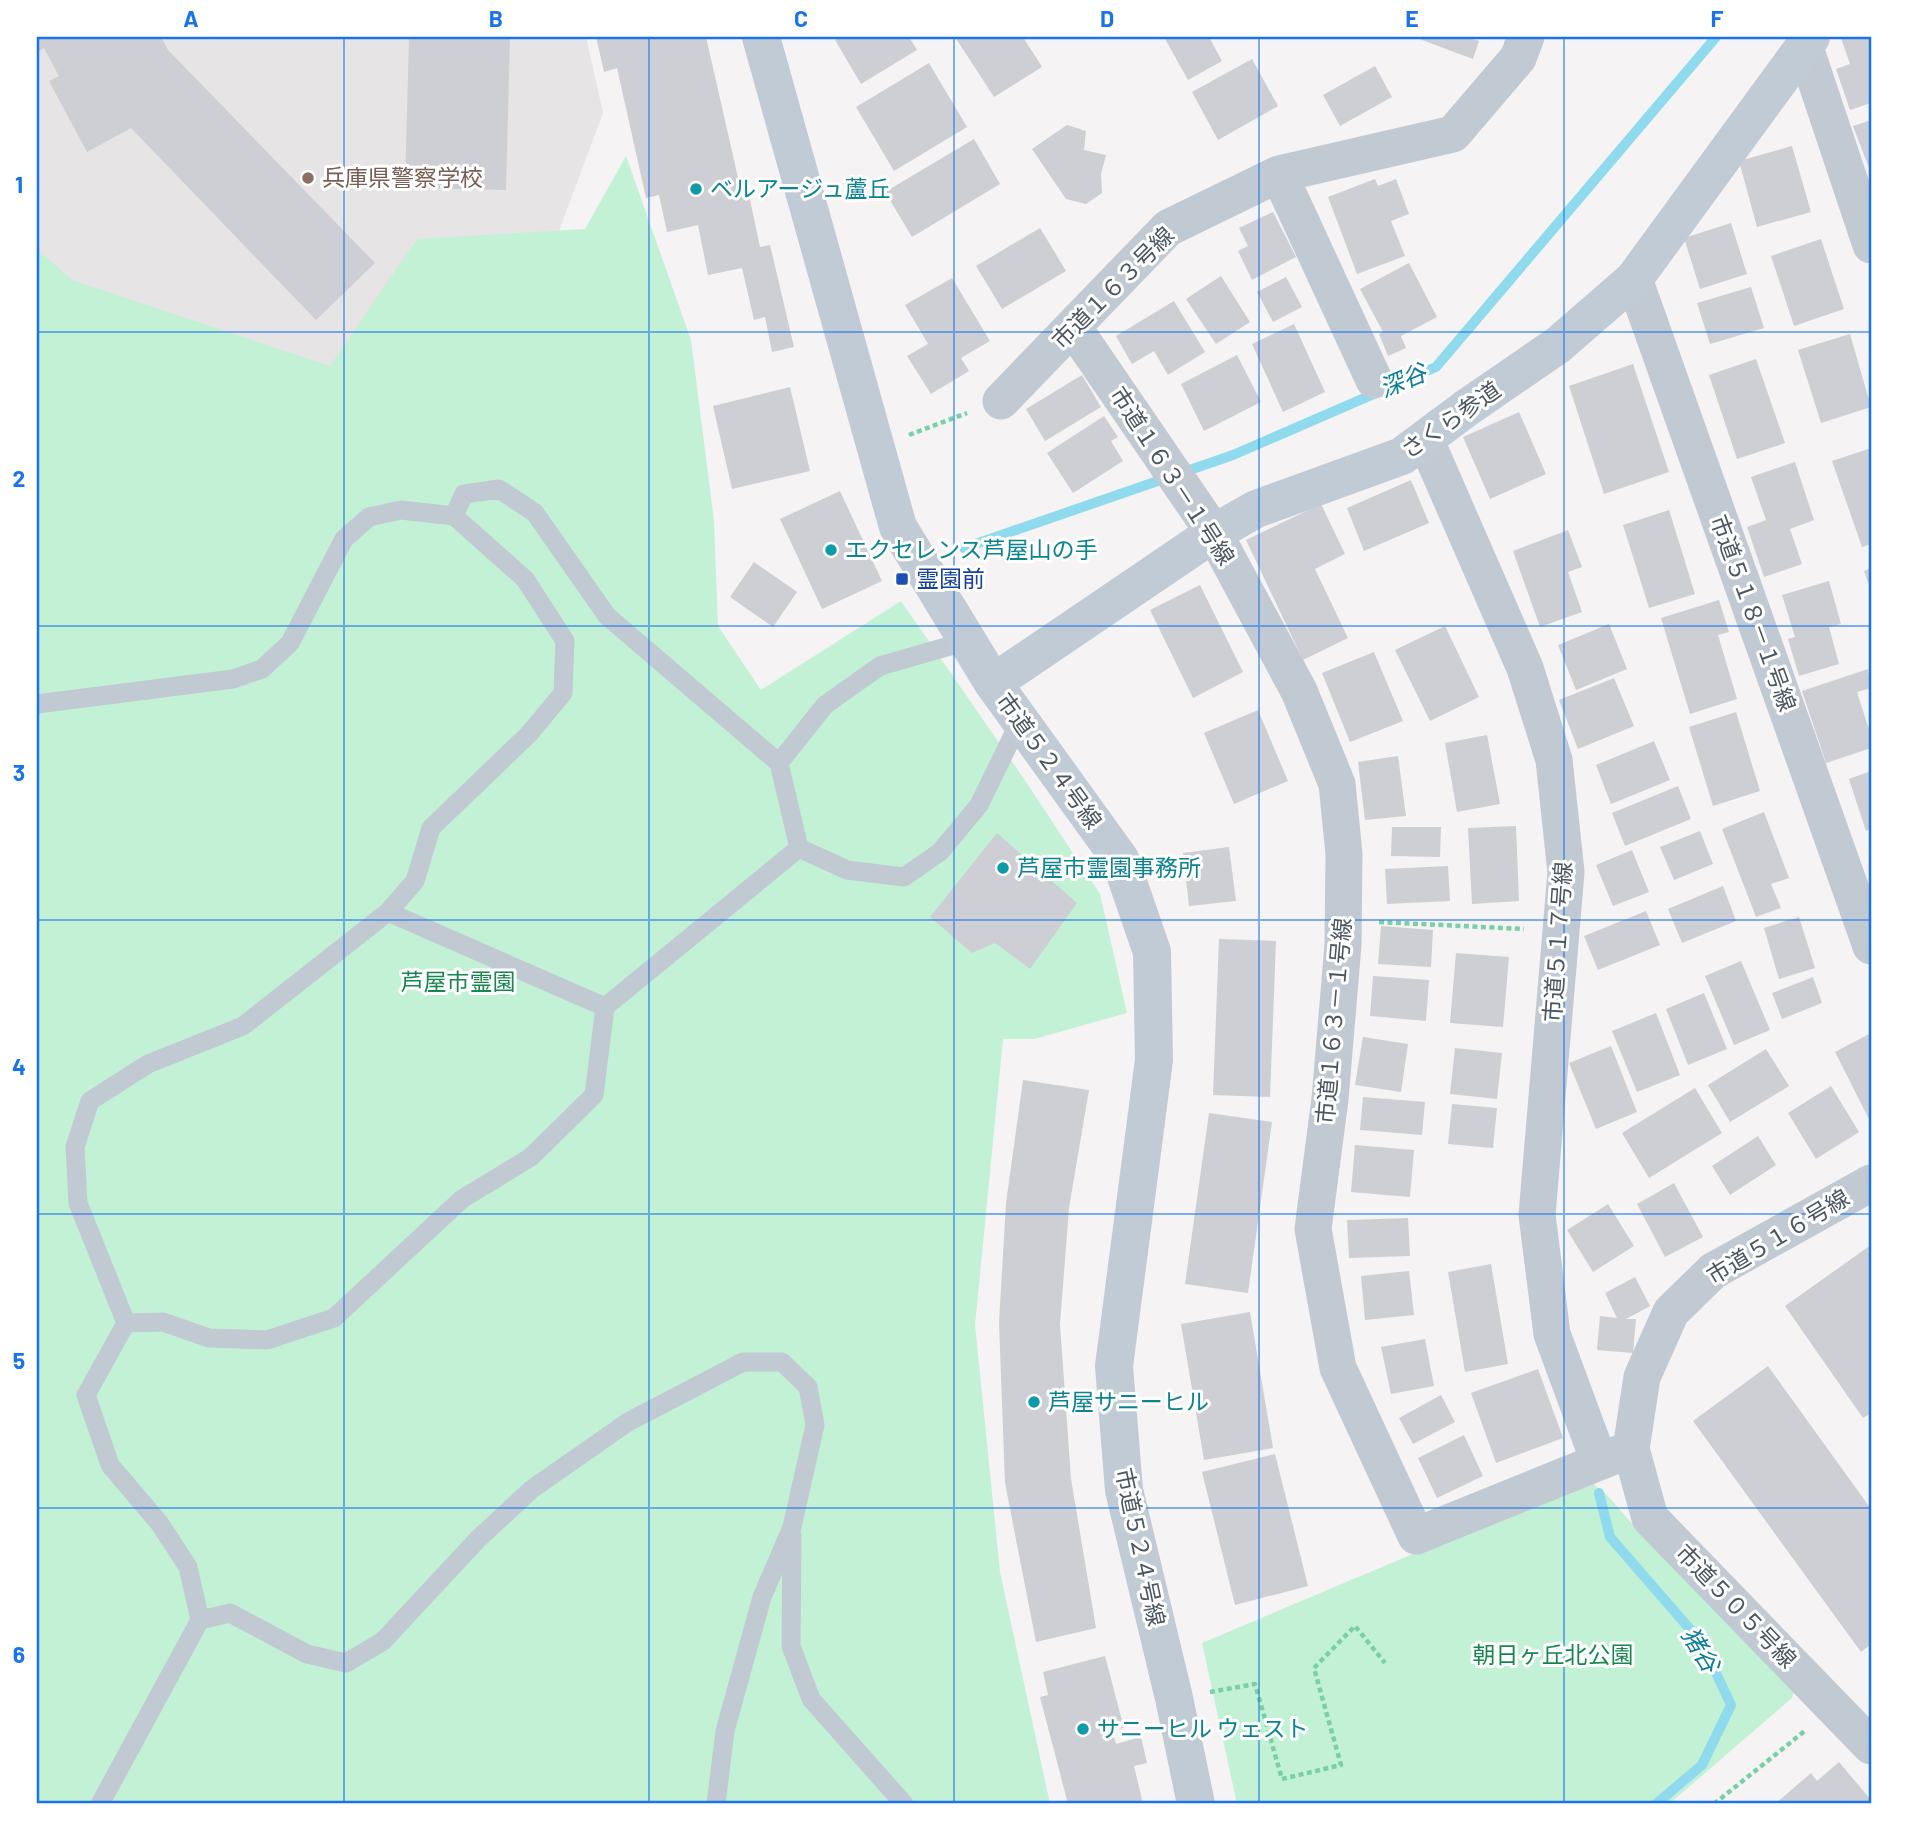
<svg xmlns="http://www.w3.org/2000/svg" width="1908" height="1841" font-family="Barlow,'Noto Sans JP',sans-serif">
	<style>
		.education { fill: #e6e4e5 }
		.green { fill: #c3f1d5 }
		.lines { fill: none; stroke-linecap: round; stroke-linejoin: round }
		.stream { stroke: #90daee; stroke-width: 10 }
		.building { fill: #cdcfd5 }
		.path { stroke: #7ad0a6; stroke-width: 4.5; stroke-dasharray: 5 3.5; stroke-linecap: butt }
		.lane { stroke: #c1cad2; stroke-width: 19 }
		.street { stroke: #c1cad2; stroke-width: 37 }
		.secondary { stroke: #c1cbd6; stroke-width: 38 }
		.grid { fill: none; stroke: #1a73e8; stroke-width: 2; stroke-opacity: 0.55 }
		.education-dot { fill: #8d6e63; stroke: #fff; stroke-width: 2.5 }
		.culture-dot { fill: #0f9aa8; stroke: #fff; stroke-width: 2.5 }
		.transit-dot { fill: #1a4fb4; stroke: #fff; stroke-width: 2.5 }
		.labels { text-anchor: middle; stroke-width: 6; stroke-linejoin: round; paint-order: stroke }
		.education-label { font-size: 23px; fill: #785e54; stroke: #fff; text-anchor: start }
		.culture-label { font-size: 23px; fill: #0d838f; stroke: #fff; text-anchor: start }
		.street-label { font-size: 23px; fill: #4a5661; stroke: #fff }
		.transit-label { font-size: 23px; fill: #164399; stroke: #fff; text-anchor: start }
		.park-label { font-size: 23px; fill: #17864f; stroke: #fff }
		.water-label { font-size: 24px; font-style: italic; fill: #0c7c9b; stroke: #fff }
		.neatline { fill: none; stroke: #1a73e8; stroke-width: 2.5 }
		.grid-label { font-size: 23px; text-anchor: middle; font-weight: bold; fill: #1a73e8 }
	</style>
	<rect width="100%" height="100%" fill="#f5f3f3"/>
	<!-- education -->
	<path class="education" d="M37,37H586L603,113L554,244L328,378L37,273Z"/>
	<!-- green -->
	<path class="green" d="M626,156L691,340L714,521L718,626L761,690L901,601L1024,779L1100,894L1127,1013L1034,1039H1003L975,1325L1000,1572L1050,1804H37V249L72,280L330,366L417,239L585,229Z
		M1588,1480L1606,1494L1635,1527L1796,1681L1792,1698L1669,1804H1237L1202,1643Z"/>
	<g class="lines">
		<!-- stream -->
		<path class="stream" d="M964,548L1233,455L1436,367L1716,37
			M1599,1493L1610,1537L1702,1643L1731,1705L1702,1765L1656,1804"/>
	</g>
	<!-- building -->
	<path class="building" d="M37,37H161L168,50L375,263L316,320L131,128L87,152L49,81L59,76L44,48L37,52Z
		M409,37H510L506,190L405,188Z
		M596,37H706L739,182L746,181L760,247L770,245L794,347L772,352L765,317L754,320L742,268L708,275L698,225L667,232L659,195L646,198L617,68L604,72Z
		M840,37H909L917,50L861,84L835,40Z
		M955,37H1023L1042,67L994,97Z
		M1164,37H1209L1222,61L1188,80Z
		M1414,37H1466L1479,41L1473,59Z
		M1845,37H1871V103L1850,110L1836,69L1850,64L1841,38Z
		M1252,59L1278,106L1218,140L1192,92Z
		M929,63L967,127L894,171L856,107Z
		M1375,66L1392,97L1340,126L1323,95Z
		M1871,120V167L1869,168L1853,126Z
		M1067,125L1086,131L1084,150L1106,155L1101,174L1102,193L1086,204L1066,199L1032,149Z
		M974,139L1000,184L912,237L885,192Z
		M1792,146L1811,212L1757,227L1739,161Z
		M1375,179L1378,186L1396,179L1409,214L1391,221L1405,256L1357,274L1328,197Z
		M1273,212L1296,257L1252,280L1238,251L1248,246L1239,228Z
		M1731,223L1747,274L1700,289L1684,238Z
		M1040,228L1066,271L1002,309L976,266Z
		M1821,239L1844,309L1794,326L1771,256Z
		M1409,263L1437,317L1401,336L1406,348L1388,356L1379,334L1383,332L1360,289Z
		M1221,276L1250,322L1216,344L1186,299Z
		M1286,277L1302,307L1273,322L1257,292Z
		M952,278L990,341L961,358L969,371L931,394L907,356L928,344L905,305Z
		M1751,287L1764,328L1710,344L1697,303Z
		M1174,301L1205,352L1168,375L1154,351L1132,364L1116,336Z
		M1294,324L1325,392L1283,412L1252,344Z
		M1850,334L1871,407L1821,423L1798,350Z
		M1237,355L1261,402L1204,431L1181,384Z
		M1756,359L1785,443L1737,459L1709,375Z
		M1633,364L1669,472L1604,494L1569,386Z
		M1082,375L1101,407L1045,441L1026,409Z
		M790,387L810,471L732,489L713,406Z
		M1519,412L1546,474L1490,499L1463,437Z
		M1104,416L1118,437L1111,441L1123,461L1073,493L1047,453Z
		M1871,448V544L1862,547L1832,461Z
		M1795,462L1814,520L1790,529L1802,564L1764,577L1747,527L1766,520L1751,477Z
		M1411,480L1429,523L1364,551L1347,508Z
		M840,491L882,581L822,609L780,519Z
		M1321,504L1345,554L1315,569L1348,638L1303,660L1246,540Z
		M1669,510L1695,594L1649,608L1623,525Z
		M1568,530L1582,567L1568,572L1582,612L1540,627L1513,551Z
		M754,562L797,592L773,627L730,597Z
		M1871,568V591L1864,571Z
		M1829,581L1841,624L1829,627L1839,664L1799,676L1788,639L1795,637L1782,595Z
		M1200,585L1243,672L1193,698L1150,610Z
		M1719,600L1729,632L1718,635L1737,699L1690,714L1661,618Z
		M1609,624L1627,669L1576,690L1558,645Z
		M1445,626L1479,697L1430,721L1395,650Z
		M1374,652L1403,721L1350,742L1322,673Z
		M1868,669L1871,688L1857,692L1871,736V748L1826,763L1802,691Z
		M1614,678L1634,726L1578,749L1559,700Z
		M1258,710L1288,781L1234,804L1204,733Z
		M1736,712L1760,791L1713,806L1689,727Z
		M1487,735L1500,804L1457,812L1445,743Z
		M1654,741L1670,780L1611,804L1596,765Z
		M1398,756L1406,816L1365,820L1358,762Z
		M1871,771V829L1866,831L1849,779Z
		M1678,786L1691,819L1625,846L1612,813Z
		M1764,812L1789,878L1771,884L1781,908L1756,917L1722,829Z
		M1516,826L1519,901L1472,904L1468,828Z
		M1392,827H1441L1440,857L1391,856Z
		M1700,831L1713,864L1674,880L1660,847Z
		M997,833L1077,903L1030,969L995,943L972,953L930,917Z
		M1229,847L1236,901L1189,906L1183,853Z
		M1632,850L1649,892L1613,906L1596,865Z
		M1448,866L1450,901L1387,904L1385,869Z
		M1723,886L1736,921L1682,943L1668,909Z
		M1646,911L1660,945L1598,970L1584,936Z
		M1799,917L1815,968L1779,979L1764,928Z
		M1381,926L1433,930L1431,967L1378,964Z
		M1219,939L1276,941L1270,1097L1213,1095Z
		M1456,953L1509,957L1503,1027L1450,1023Z
		M1741,961L1770,1030L1734,1045L1705,976Z
		M1373,976L1429,980L1426,1021L1370,1016Z
		M1813,977L1822,1003L1782,1019L1772,993Z
		M1704,993L1727,1049L1688,1065L1666,1009Z
		M1656,1013L1680,1075L1637,1092L1612,1031Z
		M1871,1033V1123L1835,1052Z
		M1363,1037L1408,1044L1401,1092L1355,1085Z
		M1611,1046L1637,1112L1596,1129L1569,1063Z
		M1455,1048L1502,1053L1497,1099L1450,1094Z
		M1766,1049L1789,1086L1730,1122L1708,1085Z
		M1023,1080L1089,1090L1069,1208L1060,1324L1071,1479L1096,1628L1036,1642L1005,1483L999,1322L1006,1203Z
		M1831,1086L1859,1132L1816,1159L1788,1113Z
		M1695,1088L1722,1133L1649,1178L1622,1133Z
		M1363,1097L1425,1102L1422,1135L1360,1130Z
		M1452,1104L1497,1108L1493,1148L1448,1144Z
		M1209,1113L1272,1122L1248,1293L1185,1284Z
		M1758,1136L1776,1165L1730,1195L1712,1166Z
		M1355,1145L1414,1150L1410,1197L1351,1192Z
		M1674,1183L1703,1237L1665,1257L1637,1204Z
		M1608,1204L1634,1246L1593,1272L1567,1230Z
		M1408,1218L1410,1256L1349,1258L1347,1220Z
		M1871,1245V1413L1863,1418L1785,1306Z
		M1491,1264L1508,1364L1465,1372L1448,1272Z
		M1409,1271L1414,1315L1365,1320L1361,1276Z
		M1635,1277L1650,1306L1626,1319H1636L1633,1353L1597,1350L1600,1316L1617,1318L1605,1293Z
		M1250,1312L1273,1448L1204,1460L1181,1324Z
		M1425,1339L1434,1386L1391,1394L1381,1347Z
		M1768,1366L1871,1509V1644L1861,1652L1693,1421Z
		M1538,1369L1563,1438L1496,1463L1471,1393Z
		M1441,1395L1455,1422L1413,1444L1399,1418Z
		M1464,1435L1483,1476L1437,1498L1418,1458Z
		M1275,1454L1308,1586L1235,1605L1202,1472Z
		M1105,1656L1124,1728L1112,1730L1116,1744L1141,1737L1147,1763L1134,1766L1143,1804H1068L1040,1697L1048,1695L1043,1672Z
		M1839,1762L1871,1800V1804H1775L1811,1773L1817,1781Z"/>
	<g class="lines">
		<!-- path -->
		<path class="path" d="M909,435L967,413
			M1379,922L1524,929
			M1210,1692L1255,1684L1282,1779L1341,1765L1314,1668L1355,1626L1385,1663
			M1714,1804L1806,1730"/>
		<!-- lane -->
		<path class="lane" d="M454,516L464,494L499,489L535,513L607,616L779,763
			M967,641L880,666L825,705L779,763L799,848L847,870L904,877L940,852L979,805L1020,721
			M37,704L233,679L262,669L290,643L344,539L369,517L401,510L454,516L525,579L565,641L563,693L529,734L431,828L415,881L388,912L243,1026L148,1064L90,1101L75,1147L78,1203L126,1323
			M388,912L605,1007
			M792,1535L791,1646L811,1699L904,1804
			M200,1620L230,1613L307,1654L346,1663L383,1641L478,1539L532,1489L628,1422L743,1362H782L808,1387L815,1425L792,1527L762,1597L725,1731L716,1804
			M100,1804L200,1620L188,1567L160,1524L110,1465L86,1395L126,1323L163,1322L209,1338L267,1340L334,1318L462,1199L531,1157L594,1095L605,1007L799,848"/>
		<!-- street -->
		<path class="street" d="M1804,45L1871,245
			M1279,174L1374,380
			M1634,279L1871,946
			M1073,327L1214,533L1299,691L1337,784L1344,854L1343,945L1330,1099L1313,1229L1338,1368L1416,1536L1631,1449
			M1001,401L1168,228L1279,174L1453,134L1518,58L1526,37
			M1425,439L1525,668L1554,760L1566,872L1537,1215L1552,1334L1599,1461
			M1871,1183L1713,1271L1671,1312L1642,1377L1631,1449L1650,1518L1871,1746"/>
		<!-- secondary -->
		<path class="secondary" d="M761,37L898,527L993,683L1120,859L1152,952L1154,1060L1114,1366L1124,1490L1174,1698L1196,1804
			M993,683L1214,533L1256,509L1402,456L1465,409L1558,345L1634,279L1811,37"/>
	</g>
	<!-- grid -->
	<path class="grid" d="M344,37V1804M649,37V1804M954,37V1804M1259,37V1804M1564,37V1804M37,332H1871M37,626H1871M37,920H1871M37,1214H1871M37,1508H1871"/>
	<!-- markers -->
	<circle class="education-dot" cx="308" cy="178" r="7"/>
	<g class="culture-dot">
		<circle cx="696" cy="189" r="7"/>
		<circle cx="831" cy="550" r="7"/>
		<circle cx="1003" cy="868" r="7"/>
		<circle cx="1034" cy="1402" r="7"/>
		<circle cx="1083" cy="1729" r="7"/>
	</g>
	<rect class="transit-dot" x="895" y="572" width="14" height="14" rx="3.5"/>
	<g class="labels">
		<!-- education labels -->
		<g class="education-label">
			<text x="322" y="186">兵庫県警察学校</text>
		</g>
		<!-- culture labels -->
		<g class="culture-label">
			<text x="710" y="197">ベルアージュ蘆丘</text>
			<text x="845" y="558">エクセレンス芦屋山の手</text>
			<text x="1017" y="876">芦屋市霊園事務所</text>
			<text x="1048" y="1410">芦屋サニーヒル</text>
			<text x="1097" y="1737">サニーヒル ウェスト</text>
		</g>
		<!-- street labels -->
		<g class="street-label">
			<text transform="translate(1113 288) rotate(-45)" y="8">市道１６３号線</text>
			<text transform="translate(1451 420) rotate(-35)" y="8">さくら参道</text>
			<text transform="translate(1172 476) rotate(57)" y="8">市道１６３－１号線</text>
			<text transform="translate(1753 613) rotate(70)" y="8">市道５１８－１号線</text>
			<text transform="translate(1049 761) rotate(54)" y="8">市道５２４号線</text>
			<text transform="translate(1558 942) rotate(-86)" y="8">市道５１７号線</text>
			<text transform="translate(1334 1021) rotate(-85)" y="8">市道１６３－１号線</text>
			<text transform="translate(1778 1237) rotate(-31)" y="8">市道５１６号線</text>
			<text transform="translate(1140 1547) rotate(78)" y="8">市道５２４号線</text>
			<text transform="translate(1736 1606) rotate(46)" y="8">市道５０５号線</text>
		</g>
		<!-- transit labels -->
		<g class="transit-label">
			<text x="916" y="587">霊園前</text>
		</g>
		<!-- park labels -->
		<g class="park-label">
			<text x="458" y="990">芦屋市霊園</text>
			<text x="1553" y="1663">朝日ヶ丘北公園</text>
		</g>
		<!-- water labels -->
		<g class="water-label">
			<text transform="translate(1403 381) rotate(-23)" y="8">深谷</text>
			<text transform="translate(1700 1650) rotate(58)" y="8">猪谷</text>
		</g>
	</g>
	<!-- border -->
	<rect width="1908" height="1841" fill="none" stroke="#ffffff" stroke-width="77"/>
	<rect x="38" y="38" width="1832" height="1764" class="neatline"/>
	<g class="grid-label">
		<text x="191" y="27">A</text>
		<text x="496" y="27">B</text>
		<text x="801" y="27">C</text>
		<text x="1107" y="27">D</text>
		<text x="1412" y="27">E</text>
		<text x="1717" y="27">F</text>
		<text x="19" y="193">1</text>
		<text x="19" y="487">2</text>
		<text x="19" y="781">3</text>
		<text x="19" y="1075">4</text>
		<text x="19" y="1369">5</text>
		<text x="19" y="1663">6</text>
	</g>
</svg>
